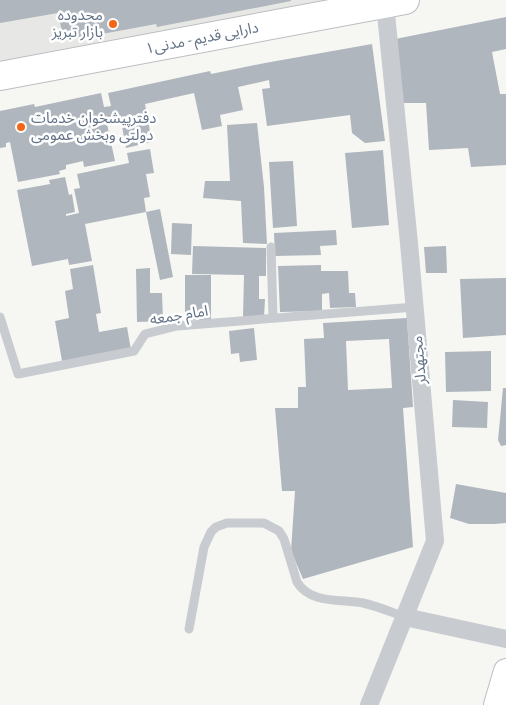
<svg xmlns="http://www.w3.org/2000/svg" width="506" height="705" font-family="'PT Sans Narrow','Noto Sans Arabic',sans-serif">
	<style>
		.built { fill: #e7e8e6 }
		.building { fill: #b0b6bd; fill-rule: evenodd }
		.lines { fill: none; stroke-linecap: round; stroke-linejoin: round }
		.secondary-casing { stroke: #babec4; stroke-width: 26 }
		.primary-casing { stroke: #bbbec2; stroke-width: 30 }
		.service { stroke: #c8cbcf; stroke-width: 9 }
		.minor { stroke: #c8cbcf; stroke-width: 18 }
		.secondary { stroke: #fff; stroke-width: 24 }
		.primary { stroke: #fff; stroke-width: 28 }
		.poi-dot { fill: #f46615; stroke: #fff; stroke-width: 2 }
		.labels { text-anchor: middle; stroke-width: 5; stroke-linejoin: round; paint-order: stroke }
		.poi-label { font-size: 15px; fill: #627287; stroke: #fff; text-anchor: end }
		.street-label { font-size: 15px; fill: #627287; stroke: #fff }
	</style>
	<rect width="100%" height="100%" fill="#f6f7f3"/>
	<!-- built -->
	<path class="built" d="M0,0H351L0,68Z"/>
	<!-- building -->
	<path class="building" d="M0,0H291V1L157,27L156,24L64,41L58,13L0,23Z
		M506,17V49L492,52L500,94H506V165L471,167L468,148L429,150L426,103H400L395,39Z
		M372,44L385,141L365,143L352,133L350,115L267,126L262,89L270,88L269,80L238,87L243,110L220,115L222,126L202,130L194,93L145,104L152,142L126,148L121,121L107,124L115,161L84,167L83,161L66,165V169L59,171L60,174L18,182L10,142L6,143V147L0,148V111L34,104L35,107L101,93L104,107L111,106L108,93L210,71L211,74L265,63Z
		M257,123L264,187L267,244L243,243L241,201L203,198L205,181H230L227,125Z
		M150,149L154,173L146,174L150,197L144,198L146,212L85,224L92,261L69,265L68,259L32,266L17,190L50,184L49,180L65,177L69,195L72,194L75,212L66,214V216L79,213L74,189L80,188L77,174L129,163L127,153Z
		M383,150L389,225L352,228L345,153Z
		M293,161L297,226L273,228L269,162Z
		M160,209L173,277L160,280L146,212Z
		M172,223L192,224L191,255L171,254Z
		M336,230L337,245L320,246L321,255L275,256L274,233Z
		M193,246L266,248V276H259V299H265L264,318L243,317L244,275L192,274Z
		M446,246L447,273H426L424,247Z
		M93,265L101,313L96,314L99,332L127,327L131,350L62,361L55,321L69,318L65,291L73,289L70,269Z
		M321,265V271H348L349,293H355L356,307L330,308L329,293L322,294V311L280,312L278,266Z
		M150,268V293H162L163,321L137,322L136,269Z
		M185,275H211V320H185Z
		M506,278V335L463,338L460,279Z
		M407,318L413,407L403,408L413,547L303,579L291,551L295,491H282L275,408H298V387H306L304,339L324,338L323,323ZM389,339L392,388L348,390L346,341Z
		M254,328L257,360L240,362L239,353L231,354L229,331Z
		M491,351V391L446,392L445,352Z
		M503,388H506V445L501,446L498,440Z
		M453,400L488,402L487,428L452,427Z
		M456,484L506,493V523L494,524H469L450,518Z"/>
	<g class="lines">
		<defs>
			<path id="secondary" d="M496,705L506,671"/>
			<path id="primary" d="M0,76L405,0"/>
		</defs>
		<!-- secondary casing -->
		<use href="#secondary" class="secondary-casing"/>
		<!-- primary casing -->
		<use href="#primary" class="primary-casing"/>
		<!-- service -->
		<path class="service" d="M271,247L273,318
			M0,317L18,374L134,351L145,334L177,326L415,307
			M189,629L204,547L211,532L216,527L227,523H264L279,531L284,539L297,582C310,604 341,599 363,603C377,606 391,612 405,617"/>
		<!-- minor -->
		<path class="minor" d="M405,617L506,639
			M369,705L435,541L409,243L385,4"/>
		<!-- secondary -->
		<use href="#secondary" class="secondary"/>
		<!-- primary -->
		<use href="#primary" class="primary"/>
	</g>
	<!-- markers -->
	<g class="poi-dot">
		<circle cx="113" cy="24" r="5"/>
		<circle cx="21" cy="127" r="5"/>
	</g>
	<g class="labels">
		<!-- poi labels -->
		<g class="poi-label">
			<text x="103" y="20">محدوده<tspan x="103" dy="17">بازار تبریز</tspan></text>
			<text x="31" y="123" text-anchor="start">دفترپیشخوان خدمات<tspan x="31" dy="17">دولتی وبخش عمومی</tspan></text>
		</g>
		<!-- street labels -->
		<g class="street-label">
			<text transform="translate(202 38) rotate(-11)" y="5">دارایی قدیم - مدنی۱</text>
			<text transform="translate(179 315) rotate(-9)" y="5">امام جمعه</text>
			<text transform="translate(419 360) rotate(-95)" y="5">مجتهدلر</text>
		</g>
	</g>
</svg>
